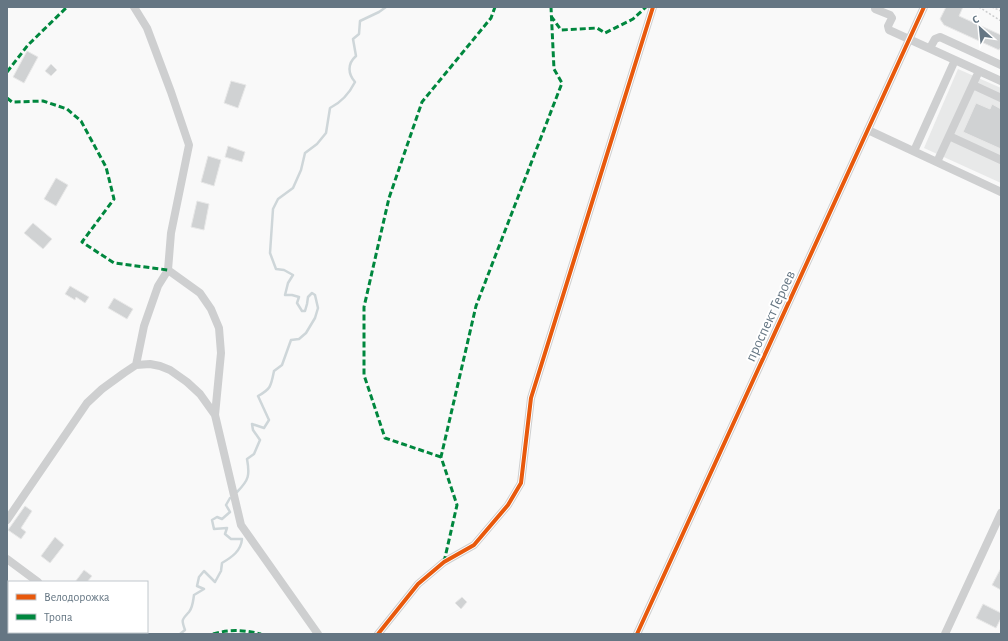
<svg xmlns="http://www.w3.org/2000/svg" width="1008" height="641" font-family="'Alegreya Sans',sans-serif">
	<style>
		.built { fill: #e8e9e9 }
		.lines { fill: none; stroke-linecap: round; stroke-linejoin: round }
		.stream { stroke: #ced6d9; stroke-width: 2.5 }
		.building { fill: #d0d2d3; stroke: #e8e8e8 }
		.path { stroke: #cbcccd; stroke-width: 1.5; stroke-dasharray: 2 2; stroke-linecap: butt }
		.minor { stroke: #cecfd0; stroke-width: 8 }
		.quiet { stroke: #00873e; stroke-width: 3; stroke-dasharray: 6 3; stroke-linecap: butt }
		.cycleway-casing { stroke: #fff; stroke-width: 6 }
		.cycleway { stroke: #e8590c; stroke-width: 4 }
		.labels { text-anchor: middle; stroke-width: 4; stroke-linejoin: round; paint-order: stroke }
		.street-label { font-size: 15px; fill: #657683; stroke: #fff }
	</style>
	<rect width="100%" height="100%" fill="#f9f9f9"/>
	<!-- built -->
	<path class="built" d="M958,69L1001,88V183L924,148Z"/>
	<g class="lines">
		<!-- stream -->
		<path class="stream" d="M237,492C249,480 250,475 247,459L254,454L260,440L253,430L252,424L264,428L269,420L258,396C271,389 271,386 274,371L282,365L291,340L299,339L306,333L315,318L318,308L315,295L312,293L308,297L307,304L305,311H302L297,303L299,297L292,295H285L288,283L293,275L284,270L276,269L270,253L273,209L278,199L293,188L301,170L305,153L317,144L326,133L330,108C342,102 349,94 355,82C348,74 347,64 356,56L353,39L359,34L360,21L379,12L386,7
			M180,634L185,630C181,619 182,620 189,612C193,607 193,601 194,595L204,589L197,586L199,577L204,571L215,582L221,571L222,563C232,557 241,551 242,539H231L225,534L227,528L214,529L212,520L217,517L222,519L230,512L226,505L230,498"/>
	</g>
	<!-- building -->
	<path class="building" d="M946,7H963L959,16L1001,35V47L999,50L944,25L940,19Z
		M27,51L38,57L24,83L13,77Z
		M51,64L57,70L51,76L45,71Z
		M231,81L246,85L238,108L224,103Z
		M976,103L990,109L992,104L1001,109V149L963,132Z
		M228,146L245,152L242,162L225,157Z
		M208,156L221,160L214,186L201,182Z
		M56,178L68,185L56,206L44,199Z
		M197,201L209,204L204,230L191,227Z
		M33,223L52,239L43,249L24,233Z
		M70,286L89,297L85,303L76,297L75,300L65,294Z
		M114,298L133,309L127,319L108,308Z
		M25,506L32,511L21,528L26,532L21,539L8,530Z
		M55,537L64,545L50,563L41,556Z
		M1001,568V590L992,585Z
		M84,570L92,576L87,582H75Z
		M462,597L467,602L461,609L455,603Z
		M983,604L1001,613V618L996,628L976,618Z"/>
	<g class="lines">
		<!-- path -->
		<path class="path" d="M979,7L1001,21
			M992,7L1001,11"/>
		<!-- minor -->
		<path class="minor" d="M134,7L147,28L171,92L189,145L171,233L168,270L158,286L144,326L136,365
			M875,7V9L890,15L892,18L888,26L889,30L1001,81
			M930,48L935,39L940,37L1001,65
			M973,85L1001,98
			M868,130L1001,192
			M949,136L1001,160
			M914,151L955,60
			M937,162L979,71
			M168,270L200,293L211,309L219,328L221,353L215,415
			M7,520L87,403L102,389L124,373L136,365L150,364L160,366L170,370L187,382L200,394L215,415L241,525L318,634
			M7,559L38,582
			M18,634L19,632
			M378,634L418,584L444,562L474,545L508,505L521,483L531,398L653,7
			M637,634L924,7
			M945,634L1001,513"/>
		<!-- quiet -->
		<path class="quiet" d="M551,16L561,30L597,28L605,33L633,19L646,7
			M7,72L28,45L67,7
			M7,98L12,102L43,101L67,109L81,121L106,167L114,199L82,242L114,263L168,270
			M441,457L385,438L364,375V307L389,198L422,102L491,18L495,7
			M444,562L457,505L441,457L476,306L562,83L554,69L551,7
			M116,632L120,634
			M213,634C230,629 244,630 261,634"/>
		<defs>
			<path id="cycleway" d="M378,634L418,584L444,562L474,545L508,505L521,483L531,398L653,7
				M637,634L924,7"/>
		</defs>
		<!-- cycleway casing -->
		<use href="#cycleway" class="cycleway-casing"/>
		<!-- cycleway -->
		<use href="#cycleway" class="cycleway"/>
	</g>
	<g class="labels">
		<!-- street labels -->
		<g class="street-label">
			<text transform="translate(770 316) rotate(-65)" y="5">проспект Героев</text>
		</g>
	</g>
	<!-- border -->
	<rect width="1008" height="641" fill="none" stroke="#657683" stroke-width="16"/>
	<!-- legend -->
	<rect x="8" y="581" width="140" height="52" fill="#ffffff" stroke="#c1c8cd"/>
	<rect x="16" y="594" width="20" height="6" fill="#e8590c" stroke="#c1c8cd"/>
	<text x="44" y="601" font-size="12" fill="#657683">Велодорожка</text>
	<rect x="16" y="614" width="20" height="6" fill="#00873e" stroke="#c1c8cd"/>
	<text x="44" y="621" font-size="12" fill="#657683">Тропа</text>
	<!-- north arrow -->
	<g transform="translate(980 28) rotate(333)" stroke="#ffffff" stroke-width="3" paint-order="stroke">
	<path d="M0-3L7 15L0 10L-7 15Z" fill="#657683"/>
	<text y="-6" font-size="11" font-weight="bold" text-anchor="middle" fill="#657683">С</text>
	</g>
</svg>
